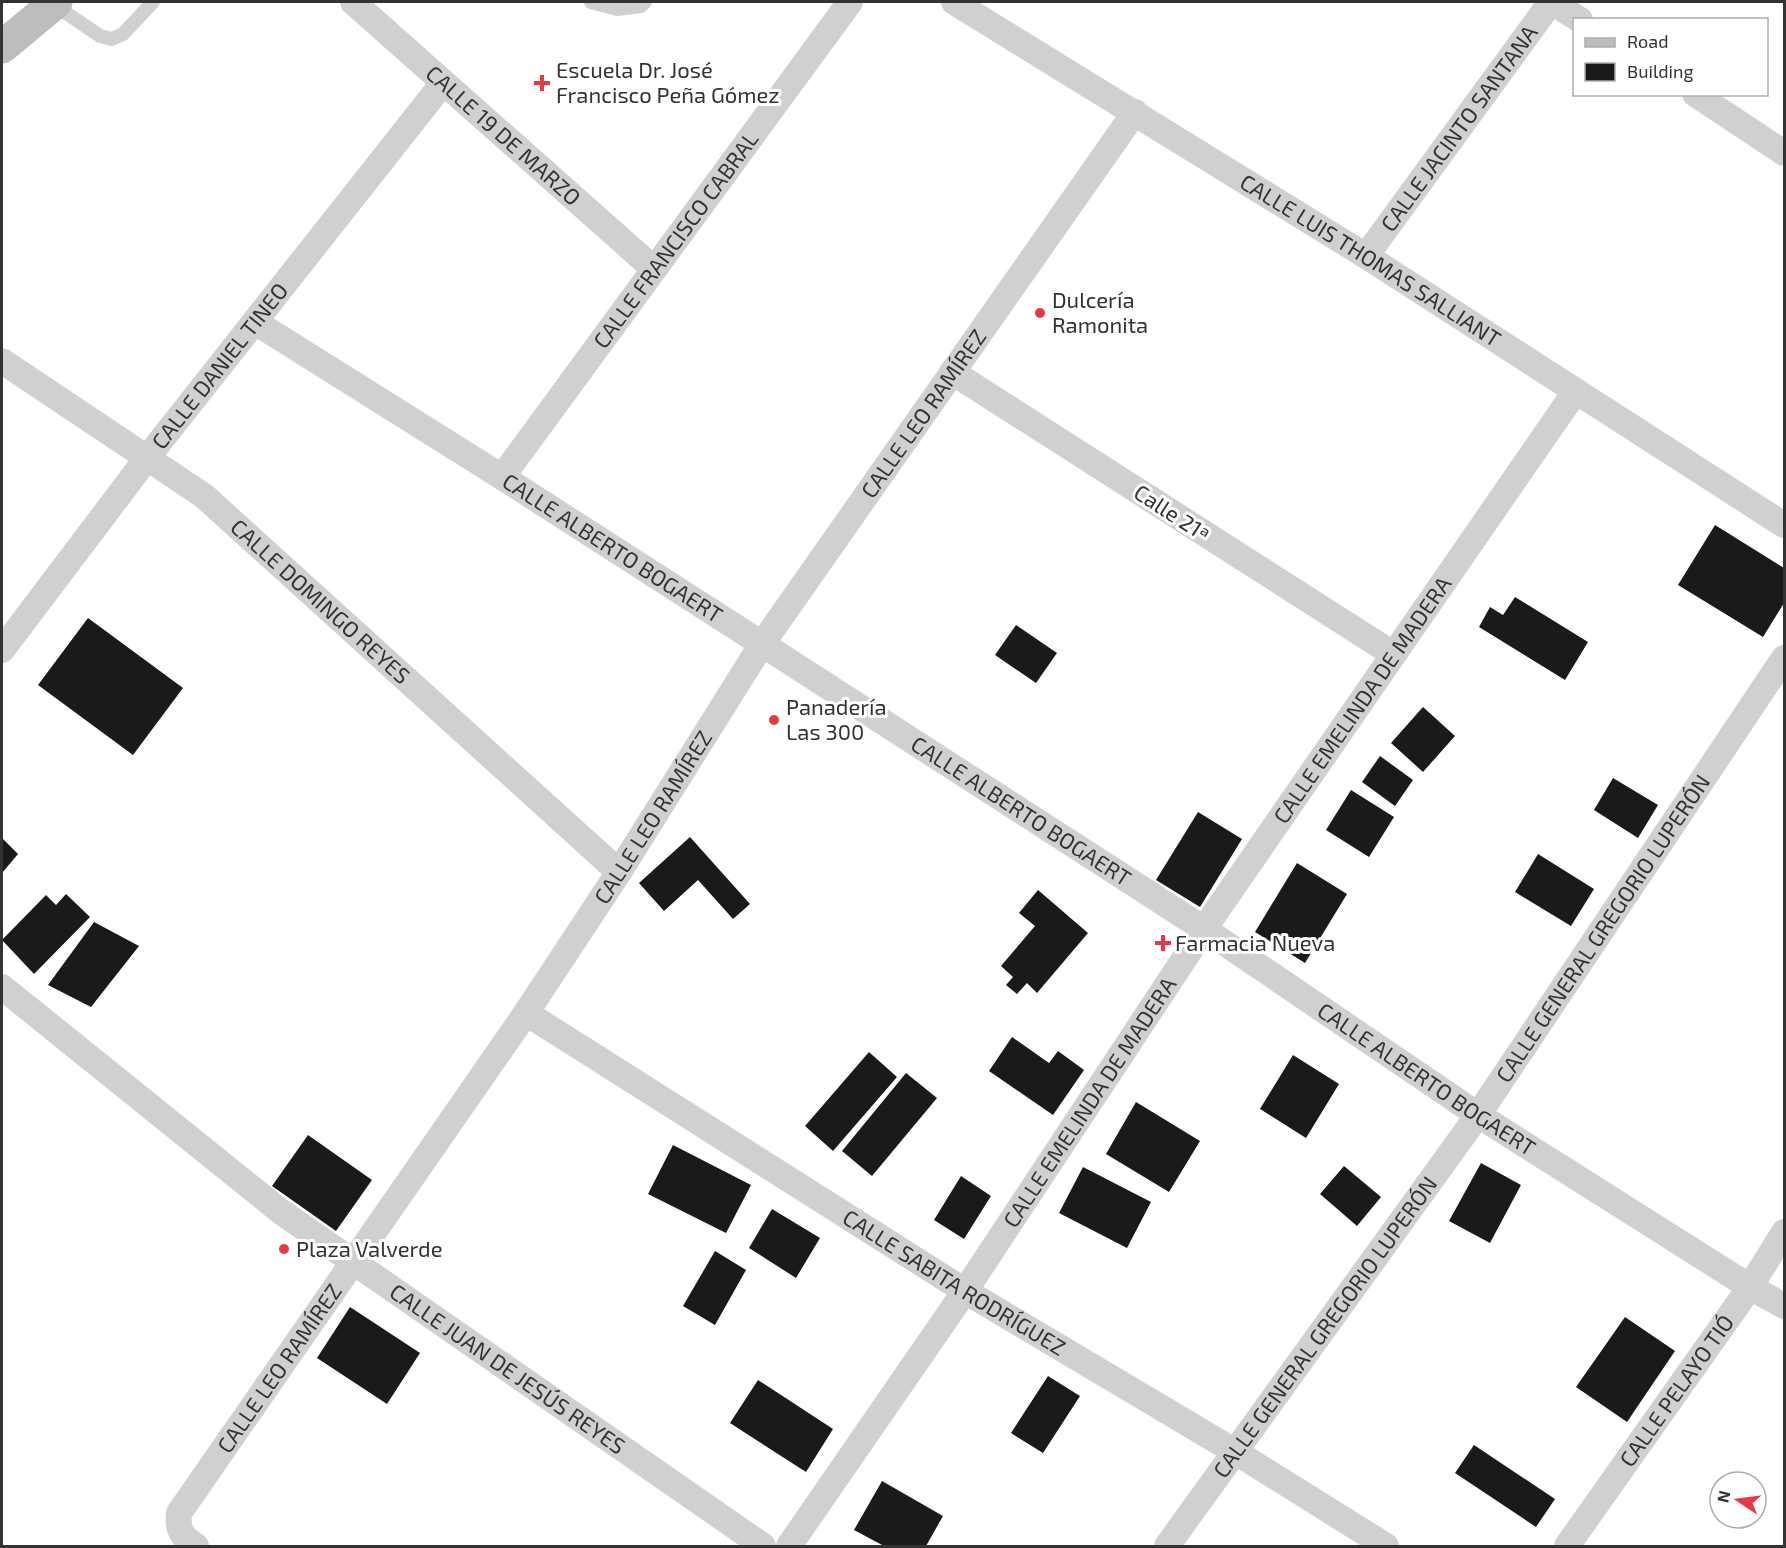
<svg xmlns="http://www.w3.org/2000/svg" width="1786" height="1548" font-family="'Exo 2',sans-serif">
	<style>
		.building { fill: #1a1a1a }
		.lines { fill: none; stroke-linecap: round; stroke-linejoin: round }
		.service { stroke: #d0d0d0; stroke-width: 14 }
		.minor { stroke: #d0d0d0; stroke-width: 26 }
		.secondary { stroke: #bdbdbd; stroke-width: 33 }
		.poi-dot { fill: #e63946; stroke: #fff; stroke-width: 2 }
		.labels { text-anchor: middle; stroke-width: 6; stroke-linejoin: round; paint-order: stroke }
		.poi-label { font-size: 22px; fill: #333; stroke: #fff; text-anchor: start }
		.street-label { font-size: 22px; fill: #333; stroke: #fff }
	</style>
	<rect width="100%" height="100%" fill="#fff"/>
	<!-- building -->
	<path class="building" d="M1715,525L1784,568V603L1763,637L1678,585Z
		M1515,597L1588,642L1565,680L1479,627L1490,607L1503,615Z
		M88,618L183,688L133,755L38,685Z
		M1016,625L1057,653L1036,683L995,655Z
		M1423,707L1455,736L1423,772L1391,743Z
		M1380,756L1413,780L1395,806L1362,782Z
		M1613,778L1658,805L1638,838L1594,810Z
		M1351,790L1394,817L1369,857L1326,830Z
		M1198,812L1242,839L1200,907L1156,880Z
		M690,837L750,904L733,919L698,880L664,911L639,883Z
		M2,838L18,854L2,873Z
		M1538,854L1594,889L1571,926L1515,892Z
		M1297,863L1347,894L1305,963L1255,932Z
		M1038,890L1088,933L1037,993L1027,983L1017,994L1006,985L1013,977L1001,966L1035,926L1019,913Z
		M66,894L90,917L34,974L2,940L46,895L56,905Z
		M94,922L139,946L91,1007L48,985Z
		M1012,1037L1049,1063L1058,1051L1084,1070L1053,1115L989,1071Z
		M869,1052L897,1077L833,1151L805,1126Z
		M1293,1055L1339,1084L1306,1138L1260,1109Z
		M906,1073L937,1098L872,1176L842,1151Z
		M1136,1102L1200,1141L1169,1192L1106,1154Z
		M308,1135L372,1180L336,1231L272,1186Z
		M673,1145L751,1185L726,1233L648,1194Z
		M1481,1163L1521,1185L1490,1243L1449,1221Z
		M1344,1166L1381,1197L1357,1226L1320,1194Z
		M1083,1167L1151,1202L1127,1248L1059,1213Z
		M961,1176L991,1196L964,1239L934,1220Z
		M772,1209L820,1238L796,1278L749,1248Z
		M715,1251L746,1270L715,1325L683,1306Z
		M350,1307L420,1353L387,1404L317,1358Z
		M1625,1317L1675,1351L1627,1422L1576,1387Z
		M1048,1376L1080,1396L1043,1453L1011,1433Z
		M758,1380L833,1429L806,1472L730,1423Z
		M1474,1445L1555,1499L1536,1527L1455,1473Z
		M882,1481L943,1516L926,1546H884L854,1530Z"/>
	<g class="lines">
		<!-- service -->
		<path class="service" d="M591,2L617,9L641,6L645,2
			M53,4L100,36L112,39L123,34L153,2"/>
		<!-- minor -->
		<g class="minor">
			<path id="s1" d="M353,2L654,269"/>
			<path id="s2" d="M954,2L1366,256L1784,525"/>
			<path d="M1552,2L1580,20"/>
			<path d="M1695,94L1784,153"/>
			<path id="s3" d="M1366,256L1551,2"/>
			<path id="s4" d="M255,322L502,477L762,644L1204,929L1478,1115L1750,1287L1784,1306"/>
			<path id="s5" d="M2,361L204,496L619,872"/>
			<path d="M952,372L1393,654"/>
			<path id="s6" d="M502,477L850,2"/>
			<path id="s7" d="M2,650L147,458L443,83"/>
			<path id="s8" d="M2,987L280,1211L763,1546"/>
			<path id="s9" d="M526,1013L965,1291L1234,1451L1386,1546"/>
			<path id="s10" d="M196,1546C182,1537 177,1530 179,1513L526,1013L619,872L762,644L1135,112"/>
			<path id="s11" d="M789,1546L965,1291L1204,929L1575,392"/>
			<path id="s12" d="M1167,1546L1478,1115L1784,658"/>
			<path id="s13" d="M1567,1546L1750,1287L1784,1232"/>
		</g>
		<!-- secondary -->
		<path class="secondary" d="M2,47L56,2"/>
	</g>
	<!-- markers -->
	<g class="poi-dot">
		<path d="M539 74h6v6h6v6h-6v6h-6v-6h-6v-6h6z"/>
		<circle cx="1040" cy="313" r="6"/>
		<circle cx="774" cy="720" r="6"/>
		<path d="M1160 934h6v6h6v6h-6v6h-6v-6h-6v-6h6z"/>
		<circle cx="284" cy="1249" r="6"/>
	</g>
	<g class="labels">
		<!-- poi labels -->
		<g class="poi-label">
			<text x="556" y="78">Escuela Dr. José<tspan x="556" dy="25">Francisco Peña Gómez</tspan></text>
			<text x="1052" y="308">Dulcería<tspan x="1052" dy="25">Ramonita</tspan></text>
			<text x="786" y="715">Panadería<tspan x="786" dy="25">Las 300</tspan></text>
			<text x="1175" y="951">Farmacia Nueva</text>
			<text x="296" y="1257">Plaza Valverde</text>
		</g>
		<!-- street labels -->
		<g class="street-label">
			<text dy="8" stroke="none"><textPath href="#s3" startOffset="158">CALLE JACINTO SANTANA</textPath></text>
			<text dy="8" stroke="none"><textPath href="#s1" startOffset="201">CALLE 19 DE MARZO</textPath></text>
			<text dy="8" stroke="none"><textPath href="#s6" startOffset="294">CALLE FRANCISCO CABRAL</textPath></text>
			<text dy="8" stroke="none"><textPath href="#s2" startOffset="490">CALLE LUIS THOMAS SALLIANT</textPath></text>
			<text dy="8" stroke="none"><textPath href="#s7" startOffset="358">CALLE DANIEL TINEO</textPath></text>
			<text dy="8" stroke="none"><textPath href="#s10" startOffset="1368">CALLE LEO RAMÍREZ</textPath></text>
			<text transform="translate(1172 513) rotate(33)" y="8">Calle 21ª</text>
			<text dy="8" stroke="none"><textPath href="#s4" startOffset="423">CALLE ALBERTO BOGAERT</textPath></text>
			<text dy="8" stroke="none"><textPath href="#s5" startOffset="400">CALLE DOMINGO REYES</textPath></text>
			<text dy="8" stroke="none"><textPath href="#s11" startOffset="1022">CALLE EMELINDA DE MADERA</textPath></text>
			<text dy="8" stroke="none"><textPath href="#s4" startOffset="909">CALLE ALBERTO BOGAERT</textPath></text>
			<text dy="8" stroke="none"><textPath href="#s10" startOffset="882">CALLE LEO RAMÍREZ</textPath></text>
			<text dy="8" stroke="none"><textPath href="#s12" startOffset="756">CALLE GENERAL GREGORIO LUPERÓN</textPath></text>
			<text dy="8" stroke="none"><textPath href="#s4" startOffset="1395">CALLE ALBERTO BOGAERT</textPath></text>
			<text dy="8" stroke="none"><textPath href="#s11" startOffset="536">CALLE EMELINDA DE MADERA</textPath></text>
			<text dy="8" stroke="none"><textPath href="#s9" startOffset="506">CALLE SABITA RODRÍGUEZ</textPath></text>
			<text dy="8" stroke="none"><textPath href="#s12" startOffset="270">CALLE GENERAL GREGORIO LUPERÓN</textPath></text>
			<text dy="8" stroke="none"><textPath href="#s10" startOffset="216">CALLE LEO RAMÍREZ</textPath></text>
			<text dy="8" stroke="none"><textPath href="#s8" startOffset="634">CALLE JUAN DE JESÚS REYES</textPath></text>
			<text dy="8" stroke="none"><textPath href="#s13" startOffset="190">CALLE PELAYO TIÓ</textPath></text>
		</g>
	</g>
	<!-- border -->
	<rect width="1786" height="1548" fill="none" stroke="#333333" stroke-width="6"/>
	<!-- legend -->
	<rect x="1573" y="18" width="195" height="78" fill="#ffffff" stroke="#adadad" stroke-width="1.5"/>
	<rect x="1585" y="38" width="30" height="9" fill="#bdbdbd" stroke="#adadad" stroke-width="1.5"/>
	<text x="1627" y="48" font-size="18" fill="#333333">Road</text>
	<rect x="1585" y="63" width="30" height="18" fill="#1a1a1a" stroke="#adadad" stroke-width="1.5"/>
	<text x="1627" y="78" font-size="18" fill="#333333">Building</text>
	<!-- north arrow -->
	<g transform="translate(1738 1500) rotate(283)"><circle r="28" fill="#ffffff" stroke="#adadad" stroke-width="1.5"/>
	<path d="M0-4.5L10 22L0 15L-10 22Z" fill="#e63946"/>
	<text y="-9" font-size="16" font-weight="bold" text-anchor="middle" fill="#333333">N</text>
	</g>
</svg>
